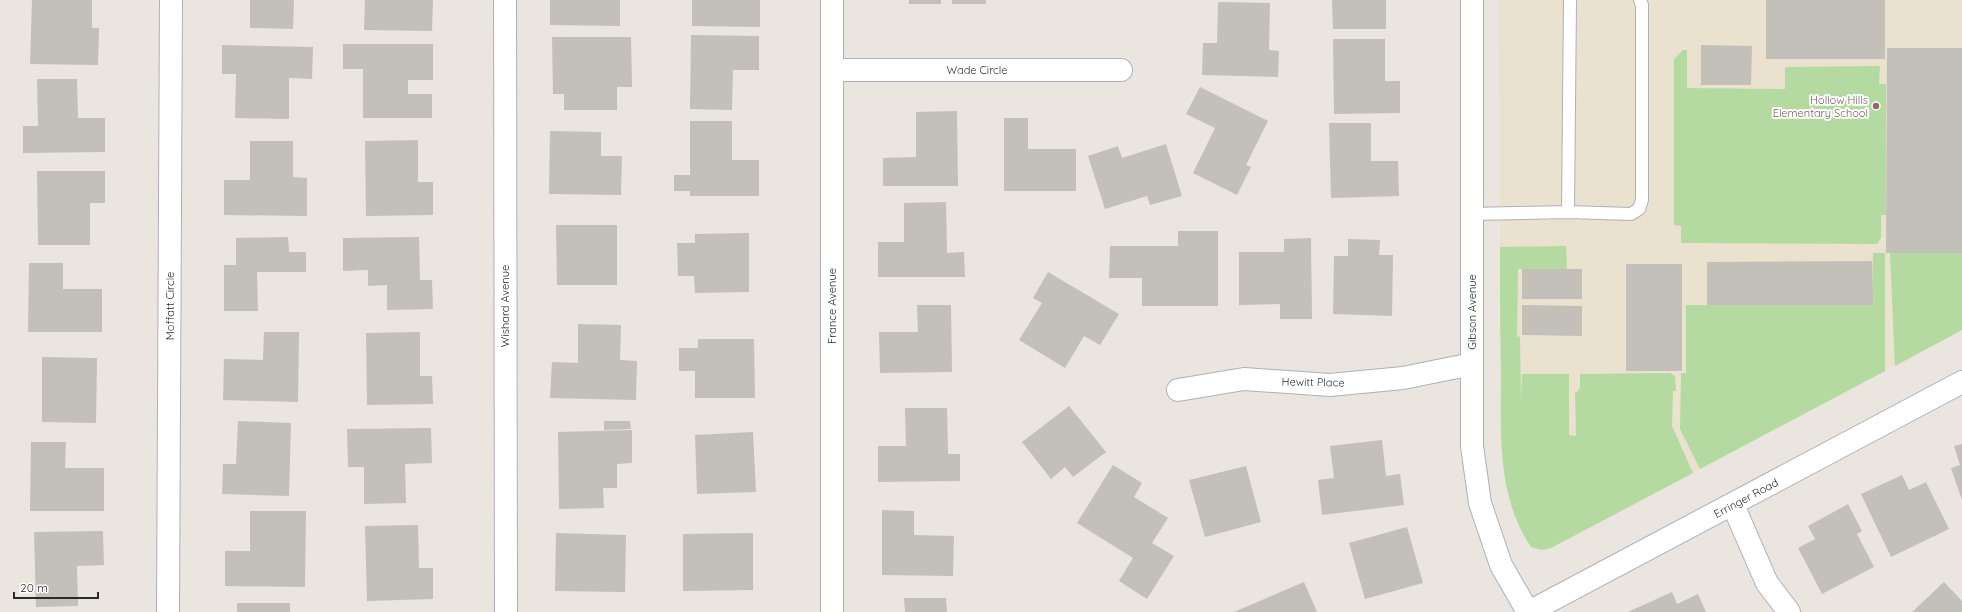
<svg xmlns="http://www.w3.org/2000/svg" width="1962" height="612" font-family="Quicksand,sans-serif">
	<style>
		.education { fill: #eae2cf }
		.green { fill: #b4daa1 }
		.building { fill: #c3bfb9 }
		.lines { fill: none; stroke-linecap: round; stroke-linejoin: round }
		.service-casing { stroke: #aeb0b9; stroke-width: 14 }
		.minor-casing { stroke: #aeb0b9; stroke-width: 24 }
		.tertiary-casing { stroke: #aeb0b9; stroke-width: 24 }
		.service { stroke: #fff; stroke-width: 12 }
		.minor { stroke: #fff; stroke-width: 22 }
		.tertiary { stroke: #fff; stroke-width: 22 }
		.education-dot { fill: #8d6e63; stroke: #fff; stroke-width: 1.5 }
		.labels { text-anchor: middle; stroke-width: 4; stroke-linejoin: round; paint-order: stroke }
		.street-label { font-size: 11px; fill: #2a2a2a; stroke: #fff }
		.education-label { font-size: 11px; fill: #785e54; stroke: #fff; text-anchor: end }
	</style>
	<rect width="100%" height="100%" fill="#eae5de"/>
	<!-- education -->
	<path class="education" d="M1499,0H1962V330L1580,533L1542,550L1531,547L1523,535L1517,519L1506,486L1501,452Z"/>
	<!-- green -->
	<path class="green" d="M1683,50H1687V88L1785,89V67L1880,66L1879,84H1886V215H1881V238L1877,244L1681,243V226L1674,225V59Z
		M1566,246L1567,269H1518L1517,336L1520,337L1521,402L1522,374H1569V435L1576,436L1575,392H1577L1580,387V374L1670,373L1675,376L1676,391H1673L1672,426L1693,473L1551,548L1542,550L1531,547C1496,495 1501,431 1501,371C1500,330 1500,288 1500,247Z
		M1873,253H1885V371L1700,469L1680,429L1681,373H1686V305H1872Z
		M1890,253H1962V330L1895,366Z"/>
	<!-- building -->
	<path class="building" d="M32,0H92V28H99L98,65L30,64Z
		M250,0H294L293,29L250,28Z
		M365,0H433L432,31L364,30Z
		M550,0H620V26L550,25Z
		M692,0H760V27L692,26Z
		M909,0H941V4H909Z
		M952,0H986V4H952Z
		M1332,0H1386V29H1333Z
		M1766,0H1885V59H1766Z
		M1218,2L1270,3L1269,50L1279,51L1278,77L1202,75L1203,43H1217Z
		M691,35L759,36V70H733L732,110L690,109Z
		M552,37H631L632,87H617V110H564V94H553Z
		M1333,39H1385V81H1400V113L1334,114Z
		M343,44H433V80H408V94H432V118H363V69H343Z
		M222,45L313,47L312,79L289,78V119L235,118L236,74H222Z
		M1701,45L1752,46L1751,85H1701Z
		M1887,48H1962V253H1886Z
		M37,79H77L78,118H105V152L23,153V126H38Z
		M1200,87L1268,121L1246,165L1251,167L1237,195L1193,173L1215,128L1186,114Z
		M957,111L958,186H883V158L916,157V112Z
		M1004,118H1028V149H1076V191H1004Z
		M690,121H732V160H759V196H690V191H674V175H690Z
		M1329,123H1371V161H1398L1399,196L1331,198Z
		M550,131L601,132V156H622L621,195L549,194Z
		M418,140V182H433V215L366,216L365,141Z
		M250,141H293V177L307,178V216L224,215V180H250Z
		M1166,144L1182,196L1150,205L1147,196L1105,209L1088,156L1118,146L1122,158Z
		M37,171H105V203H90V245H38Z
		M946,202L947,253L964,252L965,277H878V242H904V203Z
		M556,225H617V285H557Z
		M1178,231H1218V306H1142V278H1109L1110,246H1178Z
		M749,233V292L695,293L694,276H678L677,243H695V234Z
		M288,237L289,252H306V272H257L258,311H224V265H236V238Z
		M419,237L420,280H432L433,309L387,310V285L368,286V270L343,271V238Z
		M1311,238L1312,319H1280V304L1239,305V252H1284V239Z
		M1348,239L1380,240L1379,255H1393L1392,316L1333,314L1334,256H1348Z
		M1872,261L1873,305H1707V262Z
		M29,263H63V289H102V332H28Z
		M1626,264H1682V371H1626Z
		M1522,269H1582V299H1522Z
		M1048,272L1119,314L1100,345L1084,336L1065,368L1019,340L1042,303L1033,298Z
		M917,305H951L952,372L880,373L879,332H918Z
		M1522,305L1582,306V336L1522,335Z
		M578,324L621,325L620,360L637,361L636,400L550,398L552,362L578,363Z
		M264,332H299L298,402L223,400L224,359L263,360Z
		M420,332V376H432L433,404L367,405L366,333Z
		M698,339H754L755,398H695V371H679V348H698Z
		M42,357L97,358L96,423L42,422Z
		M1069,406L1106,452L1073,477L1065,467L1051,479L1022,442Z
		M905,408H947L948,454H960V481L878,482V446H906Z
		M238,421L291,423L289,496L222,494L223,464H236Z
		M604,421H630L631,429L604,430Z
		M431,428L432,463L405,464L406,503L364,504V467H348L347,429Z
		M632,430V463L617,464V488H603L604,508L559,509L558,432Z
		M753,432L756,492L697,494L695,435Z
		M1382,440L1386,476L1400,474L1404,505L1322,515L1318,480L1334,478L1330,446Z
		M31,442H66L65,468H104V511H30Z
		M1962,444V500L1951,468L1960,465L1954,446Z
		M1113,465L1142,483L1134,497L1168,518L1152,543L1174,556L1147,599L1119,581L1133,558L1077,523Z
		M1246,466L1261,522L1205,537L1189,480Z
		M1902,475L1909,490L1926,482L1949,529L1891,557L1861,494Z
		M1848,504L1862,531L1857,534L1874,567L1822,594L1798,548L1815,539L1808,526Z
		M882,510L914,511V535L954,536L953,576L882,575Z
		M250,511H306L305,587L225,586V551H250Z
		M418,525L419,568H433V599L367,601L365,526Z
		M1407,527L1423,583L1365,599L1349,543Z
		M103,531L104,565L77,566L78,606L36,607L34,532Z
		M556,533L626,535L625,592L555,591Z
		M753,533V590L683,591V534Z
		M1304,582L1317,612H1234Z
		M1944,582L1962,601V612H1912Z
		M1672,592L1677,604L1698,594L1706,612H1628Z
		M904,598H946L947,612H905Z
		M237,603H290V612H237Z"/>
	<g class="lines">
		<defs>
			<path id="service" d="M1568,212L1570,0
				M1472,214L1568,212L1631,214L1639,209L1642,200V5L1640,0"/>
			<path id="minor" d="M505,0L506,612
				M832,0V612
				M1472,0V446L1480,503L1501,565L1528,612
				M832,70H1121
				M1178,390L1244,379L1330,385L1403,378L1472,364
				M1733,505L1767,583L1789,612
				M168,612L171,0"/>
			<path id="tertiary" d="M1529,612L1962,382"/>
		</defs>
		<!-- service casing -->
		<use href="#service" class="service-casing"/>
		<!-- minor casing -->
		<use href="#minor" class="minor-casing"/>
		<!-- tertiary casing -->
		<use href="#tertiary" class="tertiary-casing"/>
		<!-- service -->
		<use href="#service" class="service"/>
		<!-- minor -->
		<use href="#minor" class="minor"/>
		<!-- tertiary -->
		<use href="#tertiary" class="tertiary"/>
	</g>
	<!-- markers -->
	<circle class="education-dot" cx="1876" cy="106" r="4"/>
	<g class="labels">
		<!-- street labels -->
		<g class="street-label">
			<text x="977" y="74">Wade Circle</text>
			<text transform="translate(170 306) rotate(-90)" y="4">Moffatt Circle</text>
			<text transform="translate(505 306) rotate(-90)" y="4">Wishard Avenue</text>
			<text transform="translate(832 306) rotate(-90)" y="4">France Avenue</text>
			<text transform="translate(1472 312) rotate(-90)" y="4">Gibson Avenue</text>
			<text transform="translate(1313 382) rotate(1)" y="4">Hewitt Place</text>
			<text transform="translate(1746 498) rotate(-28)" y="4">Erringer Road</text>
		</g>
		<!-- education labels -->
		<g class="education-label">
			<text x="1868" y="104">Hollow Hills<tspan x="1868" dy="13">Elementary School</tspan></text>
		</g>
	</g>
	<!-- scale -->
	<path d="M14 592v6h84v-6" fill="none" stroke="#2a2a2a" stroke-width="2"/>
	<text x="20" y="592" font-size="12" fill="#2a2a2a" stroke="#ffffff" stroke-width="3" paint-order="stroke">20 m</text>
</svg>
